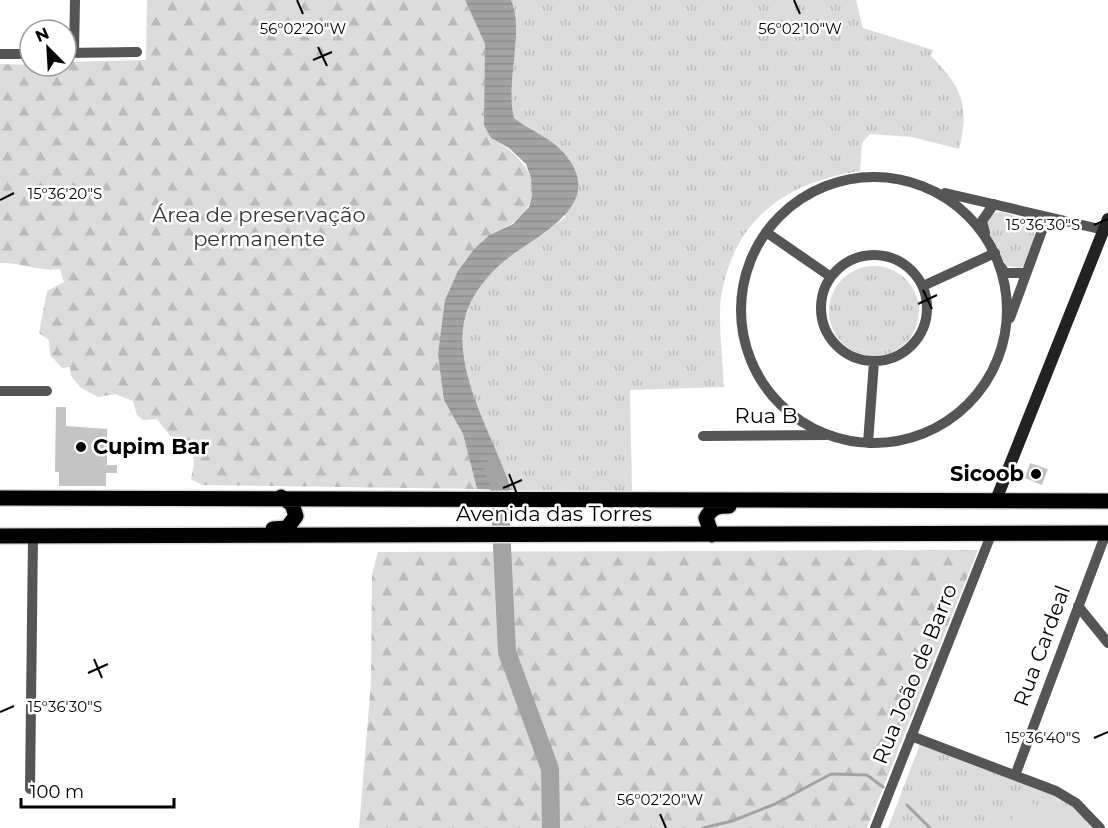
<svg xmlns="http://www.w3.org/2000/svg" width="1108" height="828" font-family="Montserrat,sans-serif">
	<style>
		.grass { fill: url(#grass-tufts) }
		.forest { fill: url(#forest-firs) }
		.pitch { fill: #dcdcdc }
		.water { fill: url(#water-rules) }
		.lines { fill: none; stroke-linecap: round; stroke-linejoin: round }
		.stream { stroke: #a3a3a3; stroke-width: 3 }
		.river { stroke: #a3a3a3; stroke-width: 18 }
		.building { fill: #c4c4c4 }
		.primary-casing { stroke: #dbdbdb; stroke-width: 18 }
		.street { stroke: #555; stroke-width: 10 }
		.secondary { stroke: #222; stroke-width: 12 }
		.primary { stroke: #000; stroke-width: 15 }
		.ticks { fill: none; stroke: #000; stroke-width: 2 }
		.poi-dot { fill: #000; stroke: #fff; stroke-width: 2 }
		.labels { text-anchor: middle; stroke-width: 5; stroke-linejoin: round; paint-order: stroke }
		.park-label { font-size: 21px; fill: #333; stroke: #fff }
		.street-label { font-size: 21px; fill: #000; stroke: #fff }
		.poi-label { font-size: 21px; font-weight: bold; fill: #000; stroke: #fff; text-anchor: start }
		.ticks-label { font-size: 15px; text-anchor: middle; fill: #000; stroke: #fff; stroke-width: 5; stroke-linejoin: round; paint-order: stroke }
	</style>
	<defs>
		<pattern id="grass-tufts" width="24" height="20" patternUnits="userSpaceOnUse" patternTransform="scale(1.5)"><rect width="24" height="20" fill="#dcdcdc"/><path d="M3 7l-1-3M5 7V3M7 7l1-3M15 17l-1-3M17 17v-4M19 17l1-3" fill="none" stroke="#bbb"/></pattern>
		<pattern id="forest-firs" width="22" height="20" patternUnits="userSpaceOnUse" patternTransform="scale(1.5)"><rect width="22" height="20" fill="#dcdcdc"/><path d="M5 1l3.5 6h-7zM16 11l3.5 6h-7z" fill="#bbb"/></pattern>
		<pattern id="water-rules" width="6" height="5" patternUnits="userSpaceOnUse" patternTransform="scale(1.5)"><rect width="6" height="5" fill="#a3a3a3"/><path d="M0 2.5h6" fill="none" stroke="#8b8b8b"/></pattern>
	</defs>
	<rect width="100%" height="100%" fill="#fff"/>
	<!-- grass -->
	<path class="grass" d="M511,0H856L863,28L933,50L931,56C962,87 970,105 959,149L912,137L870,134L862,143L860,171C788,182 737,216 722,291C717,312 723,363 724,387L630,390L632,491L511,490C492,429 437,353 477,290C497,259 537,240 565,217L561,149L514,118C505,82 525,30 511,0Z
		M997,212C1003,212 1009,214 1015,216C1046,225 1032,244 1024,266L1020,268L1006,266L987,230L988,218Z
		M829 311a45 45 0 1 1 90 0a45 45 0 1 1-90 0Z
		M920,744L1055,794L1074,805L1097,828H888Z"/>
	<!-- forest -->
	<path class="forest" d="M147,0H465L485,44L491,138C525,157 553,190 514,222C507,228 497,230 489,235C484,238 480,244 475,248L444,400L463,434L477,489L202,485L191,479L194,463L193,454L179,447L157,419L143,420L137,415L133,401L115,394L98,397L80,387L71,376L70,367L62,368L50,355L49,340L39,333L47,291L64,282L60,269C39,272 21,262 0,263V64L66,66V62L146,60Z
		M978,550L867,828H359L371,683L372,575L378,552Z"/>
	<!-- pitch -->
	<path class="pitch" d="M1024,798L1062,820L1057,828H1024L1011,821Z"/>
	<!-- water -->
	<path class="water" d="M465,0H511C525,30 505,82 514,118C529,130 551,138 563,152C611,206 534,235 502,263C487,276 474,292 467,311C448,367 495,437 511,490L477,489L463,434L444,400L438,354L445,300L458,271L475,248L489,235L513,224L529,207L532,196L531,178L526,164L509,148L491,138L484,125L485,44Z"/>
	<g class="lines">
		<!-- stream -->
		<path class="stream" d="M907,805L930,828
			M703,828L732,821L775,804L831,774L867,775L883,787"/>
		<!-- river -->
		<path class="river" d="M493,468L499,482L507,652L550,769L551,828"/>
	</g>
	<!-- building -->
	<path class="building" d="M56,407H66V426L107,429V465H117V473H106V486H59V472H55Z
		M1030,463L1048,469L1042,485L1025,478Z"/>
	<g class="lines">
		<defs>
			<path id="primary" d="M0,498L1108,501
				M273,529L287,528L296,516L292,504L281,497
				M712,535L706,518C712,507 717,506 729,506
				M0,536L1108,533"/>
		</defs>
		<!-- primary casing -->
		<use href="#primary" class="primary-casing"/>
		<!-- street -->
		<path class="street" d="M66,53L137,52
			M74,53L75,0
			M0,54H30
			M741 310a133 133 0 1 1 266 0a133 133 0 1 1-266 0Z
			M945,193L1104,230
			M766,232L831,277
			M985,233L982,221L994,204
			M821 308a53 53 0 1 1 106 0a53 53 0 1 1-106 0Z
			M1001,267L1005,273H1026
			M923,286L995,253
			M1010,318L1047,217
			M0,391H47
			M703,436L826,435
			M868,443L874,362
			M1078,606L1108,643
			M911,736L1056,791L1076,803L1100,828
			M1016,773L1106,533
			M30,789L33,536
			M875,828L991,535"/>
		<!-- secondary -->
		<path class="secondary" d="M996,500L1108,219"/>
		<!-- primary -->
		<use href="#primary" class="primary"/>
	</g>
	<!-- ticks -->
	<path class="ticks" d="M297,0L303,14M794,0L800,14M318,47L327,66M313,60L332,52M0,200L14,193M1094,225L1108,219M923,290L932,309M918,304L937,295M509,474L517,494M503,488L522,480M94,659L102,678M88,673L108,664M0,712L14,706M1094,738L1108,732M660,814L666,828"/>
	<!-- markers -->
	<g class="poi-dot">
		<circle cx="81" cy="447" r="6"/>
		<circle cx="1036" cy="474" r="6"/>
	</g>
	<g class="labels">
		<!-- park labels -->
		<g class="park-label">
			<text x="259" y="222">Área de preservação<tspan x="259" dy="24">permanente</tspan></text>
		</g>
		<!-- street labels -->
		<g class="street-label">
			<text x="766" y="423">Rua B</text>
			<text x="554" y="521">Avenida das Torres</text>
			<text transform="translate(1042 646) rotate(-70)" y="7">Rua Cardeal</text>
			<text transform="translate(915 674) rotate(-68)" y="7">Rua João de Barro</text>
		</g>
		<!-- poi labels -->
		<g class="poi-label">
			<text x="93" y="454">Cupim Bar</text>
			<text x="1024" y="481" text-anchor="end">Sicoob</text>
		</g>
	</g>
	<g class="ticks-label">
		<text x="800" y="34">56°02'10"W</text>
		<text x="303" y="34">56°02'20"W</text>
		<text x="65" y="199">15°36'20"S</text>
		<text x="1043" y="230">15°36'30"S</text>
		<text x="65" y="712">15°36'30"S</text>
		<text x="1043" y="743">15°36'40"S</text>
		<text x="660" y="805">56°02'20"W</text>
	</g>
	<!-- north arrow -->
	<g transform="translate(48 48) rotate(336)"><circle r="28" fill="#ffffff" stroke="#999999" stroke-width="1.5"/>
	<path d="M0-4.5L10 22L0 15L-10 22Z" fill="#000000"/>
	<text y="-9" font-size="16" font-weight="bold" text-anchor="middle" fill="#000000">N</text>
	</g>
	<!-- scale -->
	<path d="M21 798v9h153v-9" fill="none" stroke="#000000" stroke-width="3"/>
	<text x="30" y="798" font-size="18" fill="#000000" stroke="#ffffff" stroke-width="4.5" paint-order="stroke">100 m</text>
</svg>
